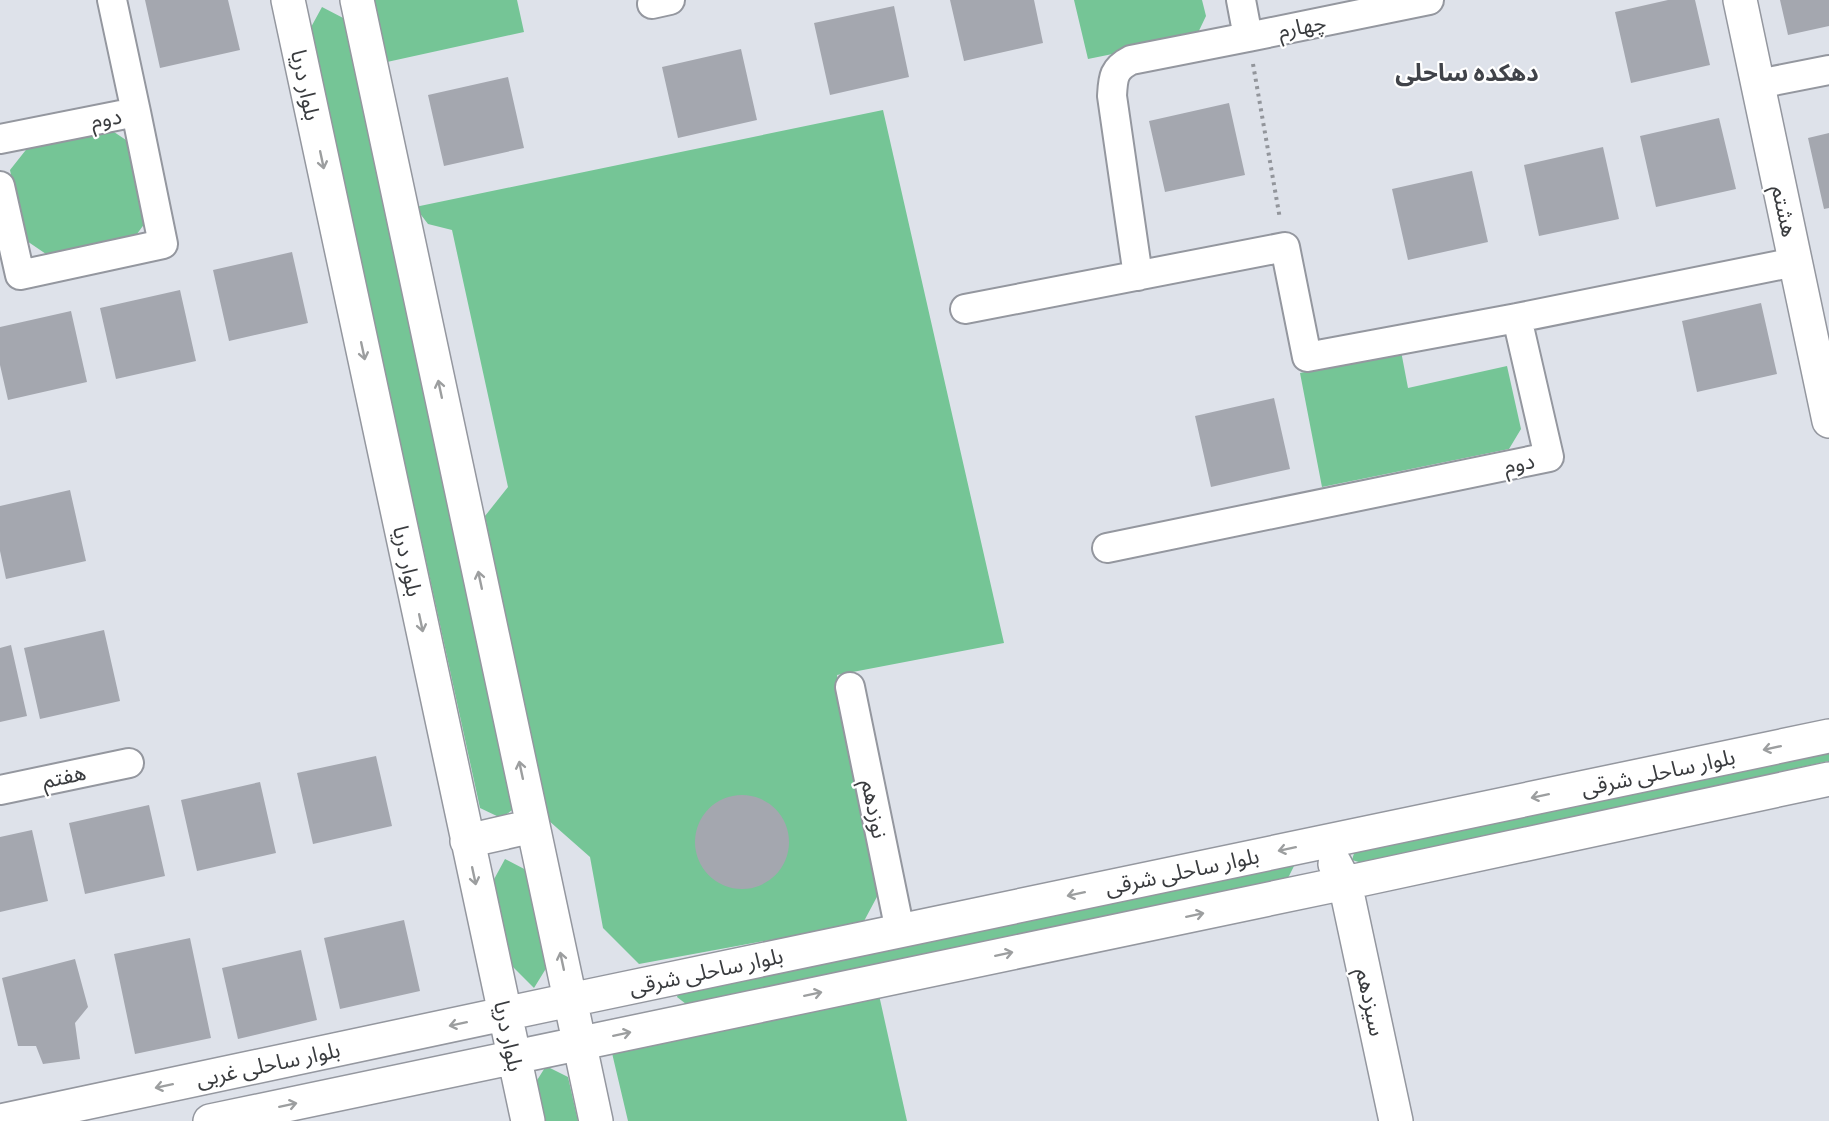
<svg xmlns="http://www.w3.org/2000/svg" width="1829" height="1121" font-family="Signika,'Noto Sans Arabic',sans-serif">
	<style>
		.green { fill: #75c596 }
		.building { fill: #a4a7af }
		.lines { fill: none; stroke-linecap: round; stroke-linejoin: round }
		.street-casing { stroke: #94979f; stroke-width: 32 }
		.secondary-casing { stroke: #94979f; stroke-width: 36 }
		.path { stroke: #92959b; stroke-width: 4; stroke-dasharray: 3 4.5; stroke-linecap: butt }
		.street { stroke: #fff; stroke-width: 28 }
		.secondary { stroke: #fff; stroke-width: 33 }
		.oneway { stroke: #9c9e9f }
		.labels { text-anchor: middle; stroke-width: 4.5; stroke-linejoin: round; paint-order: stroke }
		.street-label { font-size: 22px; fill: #3a3c3f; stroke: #fff }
		.neighbourhood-label { font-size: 24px; font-weight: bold; fill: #404349; stroke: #fff }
	</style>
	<rect width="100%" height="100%" fill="#dee2ea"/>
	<!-- green -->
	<path class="green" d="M373,0H517L524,32L387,62Z
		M1074,0H1202L1206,16L1196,37L1088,59Z
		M322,7L347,20L518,806L501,818L480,808L310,29Z
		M883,110L1004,643L837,675L879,893L863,923L639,964L603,928L590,857L548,820L485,516L508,487L452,230L428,224L415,207Z
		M108,128L132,144L148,219L134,238L46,254L24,239L10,170L29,146Z
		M1401,351L1408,388L1507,366L1521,429L1509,449L1322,487L1300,373Z
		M1829,745V761L1362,863L1352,860L1355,850Z
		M505,859L530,872L550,962L534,988L512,966L492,883Z
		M1285,863L1294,866L1288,878L686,1004L677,997L680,988Z
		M879,995L907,1121H628L612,1053Z
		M546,1066L568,1077L578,1121H542L534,1085Z"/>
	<!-- building -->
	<path class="building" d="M145,0H228L240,50L160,68Z
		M950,0H1034L1043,43L964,61Z
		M1668,0H1695L1710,65L1631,83L1615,12Z
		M1780,0H1829V26L1788,35Z
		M894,6L909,77L830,95L814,23Z
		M741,49L757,120L678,138L662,67Z
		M508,77L524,148L444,166L428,95Z
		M1229,103L1245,175L1165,192L1149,121Z
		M1719,118L1736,189L1656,207L1640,136Z
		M1829,133V208L1824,209L1808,138Z
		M1603,147L1619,219L1539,236L1524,165Z
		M1472,171L1488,242L1408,260L1392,189Z
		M292,252L308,323L229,341L213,270Z
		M180,290L196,361L116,379L100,308Z
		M1761,303L1777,374L1697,392L1682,321Z
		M71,311L87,382L8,400L0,365V327Z
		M1274,398L1290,469L1211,487L1195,416Z
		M70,490L86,561L6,579L0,551V506Z
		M104,630L120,701L40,719L24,648Z
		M11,645L27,716L0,722V648Z
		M376,756L392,826L313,844L297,773Z
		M260,782L276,853L197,871L181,800Z
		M695 842a47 47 0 1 1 94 0a47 47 0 1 1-94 0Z
		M149,805L165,876L85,894L69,823Z
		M32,830L48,901L0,912V837Z
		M404,920L420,991L340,1009L324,938Z
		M190,938L211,1038L135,1054L114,954Z
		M301,950L317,1020L238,1039L222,968Z
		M75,959L88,1007L75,1023L80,1059L43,1064L36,1046H18L2,978Z"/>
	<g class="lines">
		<defs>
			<path id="street" d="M1241,0L1248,37L1429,0
				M652,4L670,0
				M1758,84L1829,70
				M0,139L136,112L112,0
				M0,186L20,275L163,244L136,112
				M1138,276L1112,96C1113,78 1113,69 1131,60L1248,37
				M965,309L1285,247L1307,357L1517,318
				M1107,548L1549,457L1517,318L1795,262
				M850,687L900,931
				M0,790L129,763"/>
			<path id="secondary" d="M288,0L528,1121
				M357,0L596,1121
				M1740,0L1829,421
				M467,841L533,826
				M1335,864L1345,883L1396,1121
				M0,1121L570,1000L1829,736
				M210,1121L1345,883L1829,779"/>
		</defs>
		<!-- street casing -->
		<use href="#street" class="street-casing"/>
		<!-- secondary casing -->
		<use href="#secondary" class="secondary-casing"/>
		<!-- path -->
		<path class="path" d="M1253,64L1280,219"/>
		<!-- street -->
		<use href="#street" class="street"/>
		<!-- secondary -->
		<use href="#secondary" class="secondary"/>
	</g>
	<!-- one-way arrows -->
	<defs><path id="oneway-shaft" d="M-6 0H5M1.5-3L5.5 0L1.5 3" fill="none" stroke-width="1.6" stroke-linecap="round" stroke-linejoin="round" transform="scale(1.5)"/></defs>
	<g class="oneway">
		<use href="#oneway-shaft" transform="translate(322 160) rotate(78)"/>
		<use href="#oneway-shaft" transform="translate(363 351) rotate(78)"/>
		<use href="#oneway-shaft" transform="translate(440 389) rotate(-102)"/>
		<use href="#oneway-shaft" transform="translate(480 580) rotate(-102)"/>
		<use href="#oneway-shaft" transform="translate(421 623) rotate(78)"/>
		<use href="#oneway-shaft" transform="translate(1772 748) rotate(168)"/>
		<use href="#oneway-shaft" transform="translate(521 770) rotate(-102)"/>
		<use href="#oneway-shaft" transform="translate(1540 796) rotate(168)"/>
		<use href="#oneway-shaft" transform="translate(1287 849) rotate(168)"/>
		<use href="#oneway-shaft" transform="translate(474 876) rotate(78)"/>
		<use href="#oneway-shaft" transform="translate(1076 894) rotate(168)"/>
		<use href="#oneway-shaft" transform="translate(1195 915) rotate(-12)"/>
		<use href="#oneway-shaft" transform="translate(1004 954) rotate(-12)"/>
		<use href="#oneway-shaft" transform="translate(562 961) rotate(-102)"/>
		<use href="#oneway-shaft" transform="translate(813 994) rotate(-12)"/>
		<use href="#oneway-shaft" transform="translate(458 1024) rotate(168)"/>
		<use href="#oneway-shaft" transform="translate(622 1034) rotate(-12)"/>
		<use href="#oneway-shaft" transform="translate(164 1086) rotate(168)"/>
		<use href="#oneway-shaft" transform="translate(288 1105) rotate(-12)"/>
	</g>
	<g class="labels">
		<!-- street labels -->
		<g class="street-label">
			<text transform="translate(1302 26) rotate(-11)" y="8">چهارم</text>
			<text transform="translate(306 85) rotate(78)" y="8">بلوار دریا</text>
			<text transform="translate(106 118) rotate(-11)" y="8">دوم</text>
			<text transform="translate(1785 211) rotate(78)" y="8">هشتم</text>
			<text transform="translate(1519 463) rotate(-12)" y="8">دوم</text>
			<text transform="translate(408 561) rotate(78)" y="8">بلوار دریا</text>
			<text transform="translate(1658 772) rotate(-12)" y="8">بلوار ساحلی شرقی</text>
			<text transform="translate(64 776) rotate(-12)" y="8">هفتم</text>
			<text transform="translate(875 809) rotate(79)" y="8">نوزدهم</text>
			<text transform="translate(1182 871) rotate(-12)" y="8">بلوار ساحلی شرقی</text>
			<text transform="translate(706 971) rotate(-12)" y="8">بلوار ساحلی شرقی</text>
			<text transform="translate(1371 1002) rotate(78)" y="8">سیزدهم</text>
			<text transform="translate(509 1036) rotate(78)" y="8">بلوار دریا</text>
			<text transform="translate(268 1064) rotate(-12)" y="8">بلوار ساحلی غربی</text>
		</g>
		<!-- neighbourhood labels -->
		<g class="neighbourhood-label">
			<text x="1467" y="81">دهکده ساحلی</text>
		</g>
	</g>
</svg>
